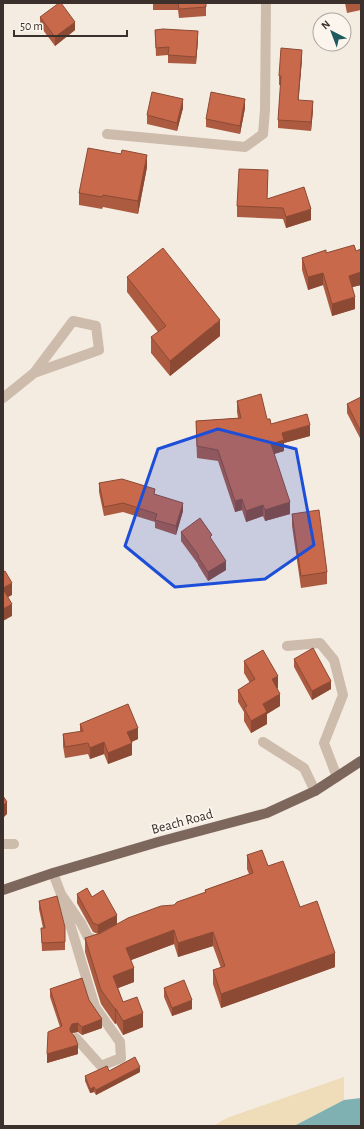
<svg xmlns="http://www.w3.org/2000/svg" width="364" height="1129" font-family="'Alegreya Sans',sans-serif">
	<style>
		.sand { fill: #efdcb8 }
		.water { fill: #7fb0b2 }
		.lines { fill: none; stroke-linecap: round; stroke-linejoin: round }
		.minor { stroke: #cdbbac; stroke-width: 10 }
		.primary { stroke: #7d675c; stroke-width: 10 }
		.wall { fill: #ac5a40 }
		.shaded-wall { fill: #8c4a34 }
		.building { fill: #c8694b; stroke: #8c4a34 }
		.marked { fill: #1d4ed8; fill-opacity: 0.2; stroke: #1d4ed8; stroke-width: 3; stroke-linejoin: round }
		.labels { text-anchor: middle; stroke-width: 4; stroke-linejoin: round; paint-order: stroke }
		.street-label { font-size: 14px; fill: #3b302b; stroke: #fbf5ee }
	</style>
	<rect width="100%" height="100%" fill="#f4ebe1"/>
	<!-- sand -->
	<path class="sand" d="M344,1077V1100L294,1126H213L227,1118Z"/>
	<!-- water -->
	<path class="water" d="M361,1098V1126H294L344,1100Z"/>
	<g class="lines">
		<!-- minor -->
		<path class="minor" d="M107,134L245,147L263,134L265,110L266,3
			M3,398L34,373L73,321L96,326L99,350L34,373
			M287,646L320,643L334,660L343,695L324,743L337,777
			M263,742L304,768L315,791
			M3,844H14
			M53,873L61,894L81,923L88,937L98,941L100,940
			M61,894L95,1007L120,1042L121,1058L101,1066L76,1038"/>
		<!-- primary -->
		<path class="primary" d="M3,890L53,873L158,842L267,813L315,791L361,761"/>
	</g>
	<!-- wall -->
	<path class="wall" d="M153,3H206V16L179,18L178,10H153Z
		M272,3H310V4H272Z
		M345,3H361V10L347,13Z
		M40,17L75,30L55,46L40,26Z
		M155,30L198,39L196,64L168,63V55L156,56Z
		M302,59L298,100L313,110L311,131L278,128V120L281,85H279V76Z
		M183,108L177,131L147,124V115Z
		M245,108L240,134L206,127V119Z
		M121,154L147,167L138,214L103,207L102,209L79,205V193Z
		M268,181L267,199L311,220L286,228L283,219L237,217V206Z
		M326,253L361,285L352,287L355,309L332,316L323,285L308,290L302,270V258Z
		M127,277L220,336L170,376L151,353V337L158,332L127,292Z
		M361,397V443V440L347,413V404Z
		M237,401L267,419L271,424L310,436L284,443V451L274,454L290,514L265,521L263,516L246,522L242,510L235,512L218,461L197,458L196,432V421L238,418L237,412Z
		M99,483L155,494L183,511L176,535L155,528V522L123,512L104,516L99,492Z
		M292,514L327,572V584L301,588L292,526Z
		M181,532L212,541L226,570L208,581L198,565V564L181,541Z
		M294,659L331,689L312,700L294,667Z
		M244,661L278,688H277L280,706L267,714V724L251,733L244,721V712L238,702V690L250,683L244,673Z
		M80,724L138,739L131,742L132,755L108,764L104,754L90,759L88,754L65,758L63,746V734L80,732Z
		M247,855L268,866L300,907L335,967L221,1008L213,984V970L221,968L213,946L178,957L174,944L131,960L134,982L118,988L123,1002L143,1027L123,1035L116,1023L115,1024L101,1004L85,952V938L98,934L93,932L77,903V894L92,897L117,924L98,934L205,893V890L249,874L247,869Z
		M39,901L65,927V950L42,951L41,928H43L39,909Z
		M164,988L192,1009L172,1016L164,997Z
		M50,989L89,1000L102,1028L82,1035L78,1032L72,1033L78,1054L47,1063L60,1027L50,997Z
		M109,1071L140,1072L96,1095L94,1092L90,1093L85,1081V1076Z"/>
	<!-- shaded-wall -->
	<path class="shaded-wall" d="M75,22V30L55,46V37Z
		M198,31V39L196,64V57Z
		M302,50V59L298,108V100Z
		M183,99V108L177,131V123Z
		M245,99V108L240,134V126Z
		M313,101V110L311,131V122Z
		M147,155V167L138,214V201Z
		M311,209V220L286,228V217Z
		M361,267V285L349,288V276Z
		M323,273V285L308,290V277Z
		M355,297V309L332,316V304Z
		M220,320V336L170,376V361Z
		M310,425V436L284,443V451L271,455V444L282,433Z
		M242,499V510L235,512V501Z
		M290,502V514L265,521V510Z
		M183,503V511L176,535V526Z
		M263,505V516L246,522V511Z
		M226,561V570L208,581V572Z
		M12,583V595L3,600V588Z
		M12,604V616L3,621V609Z
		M278,676V688L272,692V679Z
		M331,681V689L312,700V691Z
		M280,694V706L267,714V724L251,733V721L263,704Z
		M138,728V739L127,744V732Z
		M104,742V754L90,759V748Z
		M132,743V755L108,764V753Z
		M7,802V814L3,818V806Z
		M117,915V924L98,934V925Z
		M174,930V944L126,962V948Z
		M213,932V946L178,957V943Z
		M335,953V967L221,1008V994Z
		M134,968V982L113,990V976Z
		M192,1000V1009L172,1016V1008Z
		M115,1009H116V1023L115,1024Z
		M143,1013V1027L123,1035V1021Z
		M102,1019V1028L82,1035V1027Z
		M78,1023V1032L72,1033L70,1036V1028L72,1024Z
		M78,1045V1054L47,1063V1054Z
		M140,1067V1072L96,1095V1090Z
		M94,1087V1092L90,1093V1089Z"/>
	<!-- building -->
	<path class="building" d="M59,3H61L75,22L55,37L40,17Z
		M178,3H206V7L179,9Z
		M163,29L198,31L196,57L168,55L169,47L156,48L155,30Z
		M281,48L302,50L298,100L313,101L311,122L278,120L281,76H279Z
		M152,92L183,99L177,123L147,115Z
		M211,92L245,99L240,126L206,119Z
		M88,148L121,154L122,150L147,155L138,201L103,195L102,197L79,193Z
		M239,169L268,170L267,199L304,187L311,209L286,217L283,208L237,206Z
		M354,245L356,251L361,249V272L349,276L355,297L332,304L323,273L308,277L302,258L326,250V253Z
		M163,248L220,320L170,361L151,337L166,326L127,277Z
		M261,394L267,419H270L271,424L307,414L310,425L282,433L284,440L271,444L290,502L265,510L263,505L246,511L242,499L235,501L218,450L197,446L196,421L241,418L237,401Z
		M361,397V432L347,404Z
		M122,479L155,489L154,494L183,503L176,526L155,520L157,514L123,503L104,507L99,483Z
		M319,510L327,572L301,576L292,514Z
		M200,518L212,535L210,537L226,561L208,572L198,557L199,556L181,532Z
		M5,571L12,583L3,588V572Z
		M3,589L12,604L3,609Z
		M313,648L331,681L312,691L294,659Z
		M263,650L278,676L272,679L280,694L263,704L267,712L251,721L244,708L247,706L238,690L255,679L244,661Z
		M128,704L138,728L127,732L132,743L108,753L104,742L90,748L88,743L65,747L63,734L83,731L80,724Z
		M3,796L7,802L3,806Z
		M262,850L268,866L283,861L300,907L317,901L335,953L221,994L213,970L225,966L213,932L178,943L174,930L126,948L134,968L113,976L123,1002L137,997L143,1013L123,1021L116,1009H115L101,990L85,938L101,933L128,918L161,906L174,905L177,902L206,892L205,890L253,873L247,855Z
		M87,888L92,897L103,890L117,915L98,925L93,923L77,894Z
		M57,896L65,927V942L42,943L41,928H45L39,901Z
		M82,978L89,1000L102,1019L82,1027L78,1023L72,1024L70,1028V1031L75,1037L78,1045L47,1054L48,1032L62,1026L50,989Z
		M184,980L192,1000L172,1008L164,988Z
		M135,1057L140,1067L96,1090L94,1087L90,1089L85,1076L107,1066L109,1071Z"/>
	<!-- marked area -->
	<path class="marked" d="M218,429L296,449L314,545L265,579L175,587L125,546L158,449Z"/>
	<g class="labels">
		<!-- street labels -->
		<g class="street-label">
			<text transform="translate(182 821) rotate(-15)" y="5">Beach Road</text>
		</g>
	</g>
	<!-- border -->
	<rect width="364" height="1129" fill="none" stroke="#3b302b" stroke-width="8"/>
	<!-- north arrow -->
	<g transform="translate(332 32) rotate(318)"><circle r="19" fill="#fbf5ee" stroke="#aea6a0"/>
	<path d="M0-3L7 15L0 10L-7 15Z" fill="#1f5a5e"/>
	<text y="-6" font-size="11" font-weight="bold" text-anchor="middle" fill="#3b302b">N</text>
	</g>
	<!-- scale -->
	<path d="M14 30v6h113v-6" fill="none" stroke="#3b302b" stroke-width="2"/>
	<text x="20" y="30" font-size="12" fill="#3b302b" stroke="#fbf5ee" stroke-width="3" paint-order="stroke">50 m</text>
</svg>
